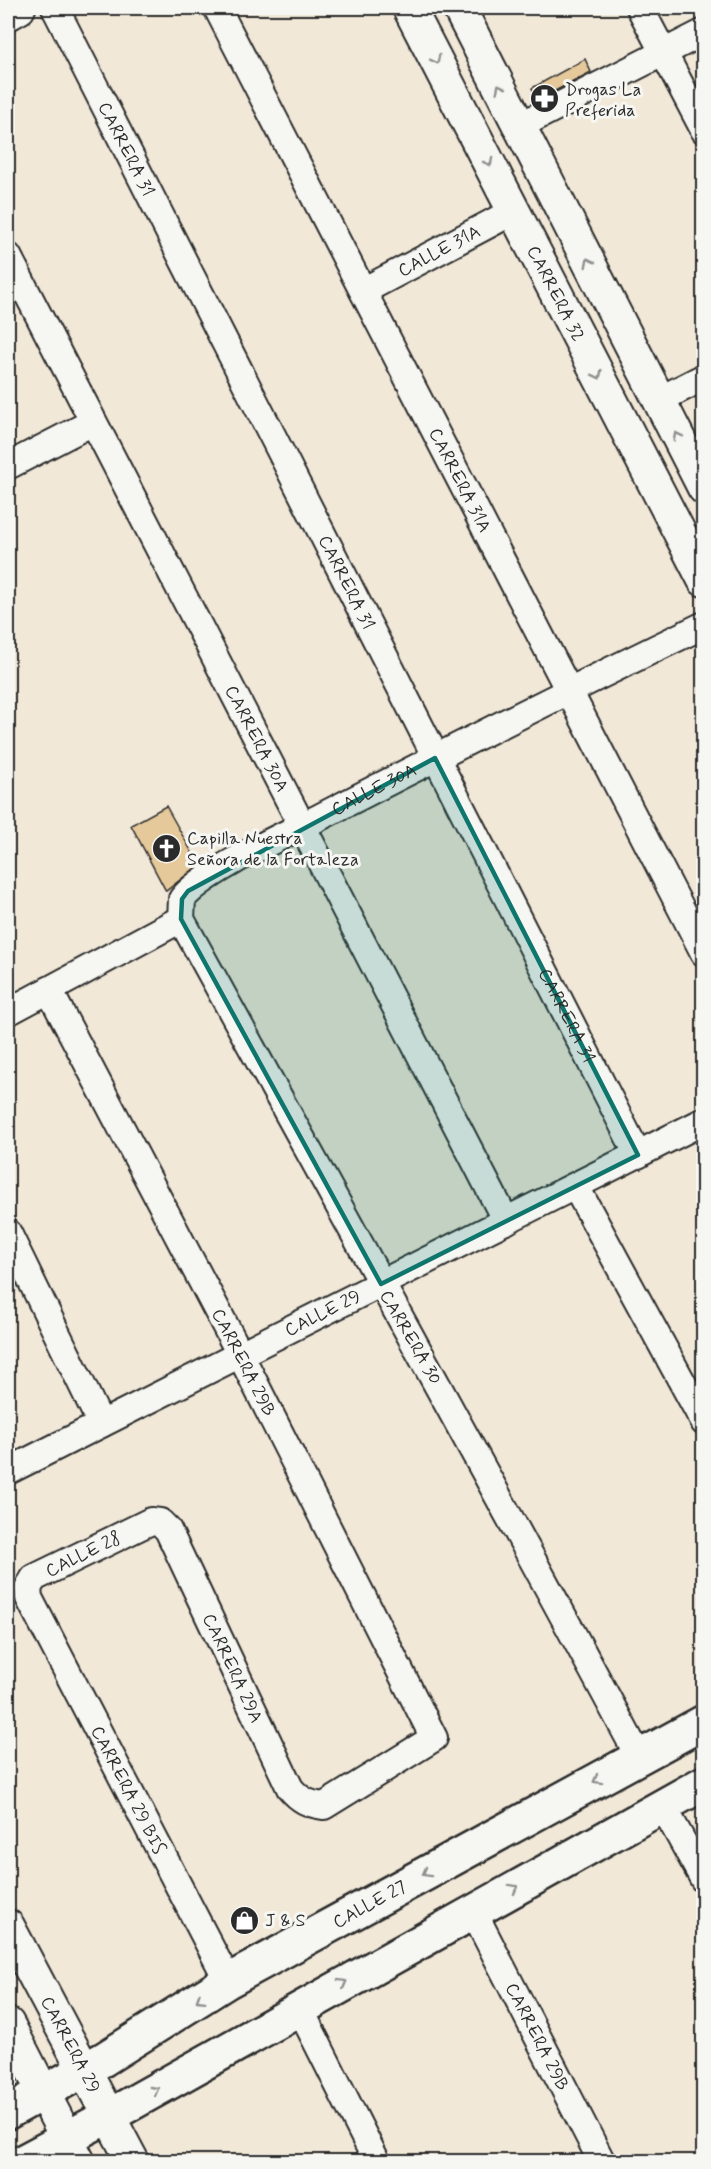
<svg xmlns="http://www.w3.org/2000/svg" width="711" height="2169" font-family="Mynerve,sans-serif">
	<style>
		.building { fill: #e6c99a; stroke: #2b2b2b; stroke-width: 1.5 }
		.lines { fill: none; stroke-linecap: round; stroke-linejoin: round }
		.minor-casing { stroke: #2b2b2b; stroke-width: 30 }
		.tertiary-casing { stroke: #2b2b2b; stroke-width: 36 }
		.secondary-casing { stroke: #2b2b2b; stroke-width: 38 }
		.minor { stroke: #f6f6f2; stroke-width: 26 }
		.tertiary { stroke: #f6f6f2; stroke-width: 32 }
		.secondary { stroke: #f6f6f2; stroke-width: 33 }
		.oneway { stroke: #90908e }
		.marked { fill: #0f766e; fill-opacity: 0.2; stroke: #0f766e; stroke-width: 4.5; stroke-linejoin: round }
		.labels { text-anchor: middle; stroke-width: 6; stroke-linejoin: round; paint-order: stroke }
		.poi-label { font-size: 18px; fill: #2b2b2b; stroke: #f6f6f2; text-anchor: start }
		.street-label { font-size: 18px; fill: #2b2b2b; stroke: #f6f6f2 }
	</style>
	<rect width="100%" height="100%" fill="#f1e8d8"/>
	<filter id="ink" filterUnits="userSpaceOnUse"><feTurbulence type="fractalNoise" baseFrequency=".0167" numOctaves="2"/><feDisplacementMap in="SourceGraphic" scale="12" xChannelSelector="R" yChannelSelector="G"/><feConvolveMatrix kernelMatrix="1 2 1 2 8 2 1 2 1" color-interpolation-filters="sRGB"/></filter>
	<g filter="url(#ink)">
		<!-- building -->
		<path class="building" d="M585,59L591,72L538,100L532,88Z
			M166,806L199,865L166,891L131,825Z"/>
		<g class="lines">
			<defs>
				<g id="minor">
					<path id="s1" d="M55,8L638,1155"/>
					<path id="s2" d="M217,8L704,953"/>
					<path d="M640,8L704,130"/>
					<path d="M519,126L704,32"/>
					<path id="s3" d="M8,256L506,1221"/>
					<path id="s4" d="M363,291L514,211"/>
					<path d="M659,400L704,377"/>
					<path d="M8,466L93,422"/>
					<path id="s5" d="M49,990L240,1354L434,1738L324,1806C308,1804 300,1800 290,1788L168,1530L160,1522L151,1521L34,1578L28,1588L29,1598L228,1981"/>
					<path d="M8,1012L181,919"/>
					<path d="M576,1187L704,1422"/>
					<path d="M8,1233L101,1424"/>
					<path id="s6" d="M8,1471L704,1121"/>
					<path id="s7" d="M639,1757C489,1476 334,1198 181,919L182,899C204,871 287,834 322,816C448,751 575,687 704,625"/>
					<path d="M663,1806L704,1880"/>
					<path id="s8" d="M473,1911L602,2162"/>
					<path d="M299,2007L377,2162"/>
				</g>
				<g id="tertiary">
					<path id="s9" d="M409,8L704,580"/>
					<path d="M459,8L704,488"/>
					<path d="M8,14L19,8"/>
					<path id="s10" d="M8,1926L133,2162"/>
					<path d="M8,2024L79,2162"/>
				</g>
				<g id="secondary">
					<path id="s11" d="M8,2112L104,2059L228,1981L704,1722"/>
					<path d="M22,2162L127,2106L704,1783"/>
				</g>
			</defs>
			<!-- minor casing -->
			<use href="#minor" class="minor-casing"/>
			<!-- tertiary casing -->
			<use href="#tertiary" class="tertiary-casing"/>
			<!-- secondary casing -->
			<use href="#secondary" class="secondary-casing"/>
			<!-- minor -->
			<use href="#minor" class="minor"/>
			<!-- tertiary -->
			<use href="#tertiary" class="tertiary"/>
			<!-- secondary -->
			<use href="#secondary" class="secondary"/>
		</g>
		<!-- one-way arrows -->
		<defs><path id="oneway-chevron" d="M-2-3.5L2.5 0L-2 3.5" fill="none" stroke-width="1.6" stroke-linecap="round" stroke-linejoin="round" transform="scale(1.5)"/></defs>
		<g class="oneway">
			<use href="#oneway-chevron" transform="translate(436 60) rotate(63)"/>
			<use href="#oneway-chevron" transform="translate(500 88) rotate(-117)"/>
			<use href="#oneway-chevron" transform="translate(489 162) rotate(62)"/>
			<use href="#oneway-chevron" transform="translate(589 262) rotate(-117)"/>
			<use href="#oneway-chevron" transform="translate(598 375) rotate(63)"/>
			<use href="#oneway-chevron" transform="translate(677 436) rotate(-117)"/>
			<use href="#oneway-chevron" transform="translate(597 1780) rotate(151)"/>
			<use href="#oneway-chevron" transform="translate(426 1873) rotate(151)"/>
			<use href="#oneway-chevron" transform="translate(514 1888) rotate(-29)"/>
			<use href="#oneway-chevron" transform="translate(343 1983) rotate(-29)"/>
			<use href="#oneway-chevron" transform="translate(200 1999) rotate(148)"/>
			<use href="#oneway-chevron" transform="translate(155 2090) rotate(-30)"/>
		</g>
	</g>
	<!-- marked area -->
	<path class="marked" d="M435,758L638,1155L381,1284L181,919L182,899L188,891Z"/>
	<!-- icons -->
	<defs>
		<symbol id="pharmacy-disc" viewBox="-11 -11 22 22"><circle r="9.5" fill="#2b2b2b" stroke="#f6f6f2"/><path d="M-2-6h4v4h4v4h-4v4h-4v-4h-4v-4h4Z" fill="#fff"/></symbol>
		<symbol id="church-disc" viewBox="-11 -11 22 22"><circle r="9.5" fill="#2b2b2b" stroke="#f6f6f2"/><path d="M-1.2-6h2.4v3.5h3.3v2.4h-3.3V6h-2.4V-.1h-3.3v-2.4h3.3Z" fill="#fff"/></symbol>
		<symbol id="shop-disc" viewBox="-11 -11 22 22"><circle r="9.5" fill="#2b2b2b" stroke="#f6f6f2"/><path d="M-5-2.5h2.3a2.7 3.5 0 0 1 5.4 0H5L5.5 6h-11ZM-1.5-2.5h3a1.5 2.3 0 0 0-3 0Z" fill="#fff"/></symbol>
	</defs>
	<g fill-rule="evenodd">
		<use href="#pharmacy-disc" x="528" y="82" width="33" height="33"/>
		<use href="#church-disc" x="150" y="832" width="33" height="33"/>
		<use href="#shop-disc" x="228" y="1904" width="33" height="33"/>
	</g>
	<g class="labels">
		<!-- poi labels -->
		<g class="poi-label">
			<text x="565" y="95">Drogas La<tspan x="565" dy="21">Preferida</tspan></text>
			<text x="187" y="844">Capilla Nuestra<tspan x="187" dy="21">Señora de la Fortaleza</tspan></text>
			<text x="265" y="1926">J &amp; S</text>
		</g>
		<!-- street labels -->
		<g class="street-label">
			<text dy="6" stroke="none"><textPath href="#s1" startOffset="158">CARRERA 31</textPath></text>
			<text dy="6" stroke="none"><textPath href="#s4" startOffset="86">CALLE 31A</textPath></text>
			<text dy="6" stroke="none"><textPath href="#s9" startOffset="321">CARRERA 32</textPath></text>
			<text dy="6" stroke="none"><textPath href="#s2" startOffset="531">CARRERA 31A</textPath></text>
			<text dy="6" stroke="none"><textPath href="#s1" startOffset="644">CARRERA 31</textPath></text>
			<text dy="6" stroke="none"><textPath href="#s3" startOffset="543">CARRERA 30A</textPath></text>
			<text dy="6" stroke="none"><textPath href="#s7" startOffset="1197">CALLE 30A</textPath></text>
			<text dy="6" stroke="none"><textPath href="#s1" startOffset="1130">CARRERA 31</textPath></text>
			<text dy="6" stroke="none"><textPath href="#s6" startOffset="352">CALLE 29</textPath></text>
			<text transform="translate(411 1337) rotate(60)" y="6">CARRERA 30</text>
			<text dy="6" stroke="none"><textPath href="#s5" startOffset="420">CARRERA 29B</textPath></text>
			<text transform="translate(83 1554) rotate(-26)" y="6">CALLE 28</text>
			<text transform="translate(233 1668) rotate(65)" y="6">CARRERA 29A</text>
			<text dy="6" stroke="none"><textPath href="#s5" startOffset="1684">CARRERA 29 BIS</textPath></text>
			<text dy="6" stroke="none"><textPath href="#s11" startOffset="417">CALLE 27</textPath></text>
			<text dy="6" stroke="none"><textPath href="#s8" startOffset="141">CARRERA 29B</textPath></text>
			<text dy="6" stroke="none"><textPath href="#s10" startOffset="134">CARRERA 29</textPath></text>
		</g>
	</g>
	<!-- margin -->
	<rect width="711" height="2169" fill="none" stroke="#f6f6f2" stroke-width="30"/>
	<rect x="15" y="15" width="681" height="2139" fill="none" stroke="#2b2b2b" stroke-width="2" filter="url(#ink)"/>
</svg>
